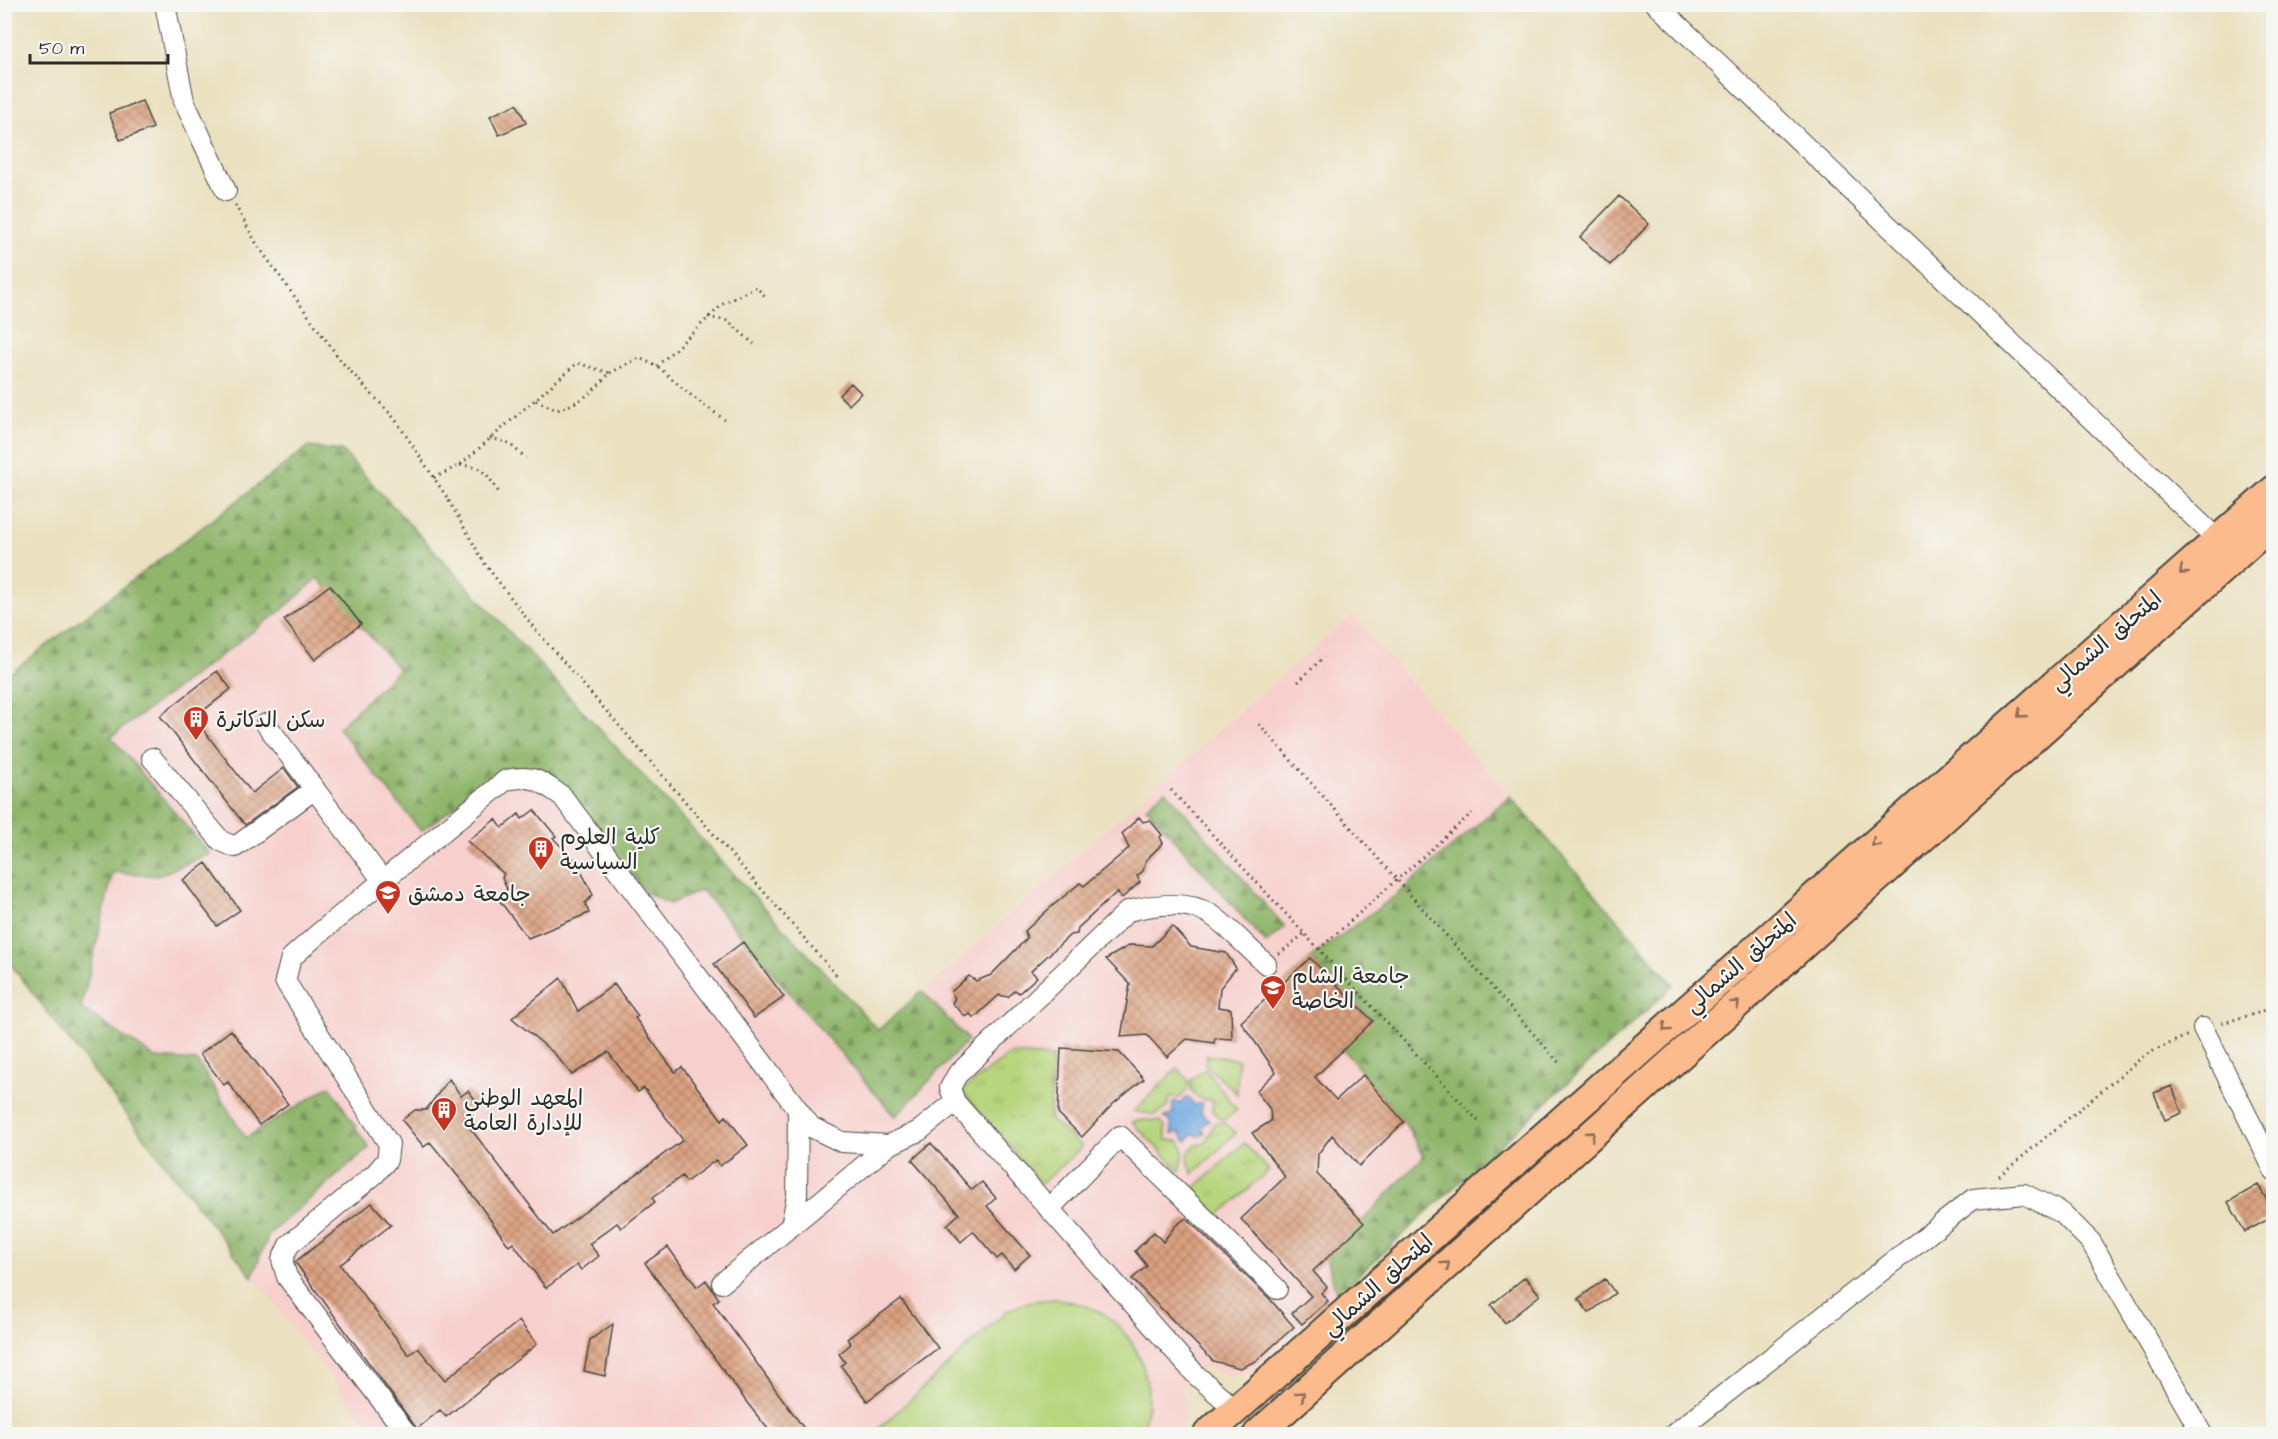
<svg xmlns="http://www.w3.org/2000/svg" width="2278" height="1439" font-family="'Architects Daughter','Playpen Sans Arabic',sans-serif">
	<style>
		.built { fill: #f7d0cd }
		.grass { fill: url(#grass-tufts); stroke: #708054; stroke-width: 1.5 }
		.forest { fill: url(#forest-firs); stroke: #5e704c; stroke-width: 1.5 }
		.pitch { fill: #b6d57c; stroke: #708054; stroke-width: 1.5 }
		.water { fill: #73abe2; stroke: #4f6b86; stroke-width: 1.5 }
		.building { fill: url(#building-cross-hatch) }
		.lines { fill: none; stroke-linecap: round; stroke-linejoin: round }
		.minor-casing { stroke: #484641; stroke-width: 22 }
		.highway-casing { stroke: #484641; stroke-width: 32 }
		.path { stroke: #484641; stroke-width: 3; stroke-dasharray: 1.5 4.5; stroke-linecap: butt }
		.minor { stroke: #fff; stroke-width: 20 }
		.highway { stroke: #fbbb8c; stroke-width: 28 }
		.oneway { stroke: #896c57 }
		.labels { text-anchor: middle; stroke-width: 4.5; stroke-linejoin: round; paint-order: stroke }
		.street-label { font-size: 22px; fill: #2b2b2b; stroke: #f6f6f2 }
		.poi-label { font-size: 22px; fill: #2b2b2b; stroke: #f6f6f2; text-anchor: start }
	</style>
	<defs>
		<pattern id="grass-tufts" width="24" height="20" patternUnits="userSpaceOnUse" patternTransform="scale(1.5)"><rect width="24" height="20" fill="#b6d57c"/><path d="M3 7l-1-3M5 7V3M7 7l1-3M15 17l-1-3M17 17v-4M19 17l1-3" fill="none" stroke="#9db76b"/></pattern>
		<pattern id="forest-firs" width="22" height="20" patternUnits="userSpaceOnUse" patternTransform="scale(1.5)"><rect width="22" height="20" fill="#90b66c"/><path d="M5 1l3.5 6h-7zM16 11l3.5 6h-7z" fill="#769459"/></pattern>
		<pattern id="building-cross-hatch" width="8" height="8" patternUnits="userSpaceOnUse" patternTransform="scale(1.5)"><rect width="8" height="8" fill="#dba180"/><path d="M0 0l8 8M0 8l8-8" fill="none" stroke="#b28369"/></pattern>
	</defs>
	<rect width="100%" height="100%" fill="#f6f6f2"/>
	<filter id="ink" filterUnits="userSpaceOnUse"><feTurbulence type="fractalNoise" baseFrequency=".0167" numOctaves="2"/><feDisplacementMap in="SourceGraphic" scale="12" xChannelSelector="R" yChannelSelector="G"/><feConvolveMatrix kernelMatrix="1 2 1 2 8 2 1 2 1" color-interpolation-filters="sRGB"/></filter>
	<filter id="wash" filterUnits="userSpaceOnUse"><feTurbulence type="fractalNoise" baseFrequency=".008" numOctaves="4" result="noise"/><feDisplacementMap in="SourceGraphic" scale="24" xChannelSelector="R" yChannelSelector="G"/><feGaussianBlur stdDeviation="1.35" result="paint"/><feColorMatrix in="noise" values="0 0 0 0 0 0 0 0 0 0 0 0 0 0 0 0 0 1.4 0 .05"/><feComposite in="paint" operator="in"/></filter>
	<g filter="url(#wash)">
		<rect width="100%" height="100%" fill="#ebe1c0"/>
		<!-- built -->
		<path class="built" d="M308,447L342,451L878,1030L1352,614L1674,985L1255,1370L1240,1376L1225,1375L1206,1367L1182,1387L1185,1399V1420L1178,1434H375L5,957V677Z"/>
		<!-- grass -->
		<path class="grass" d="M1010,1054L1052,1057L1050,1119L1082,1147L1041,1184L962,1091Z
			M1207,1055L1238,1059L1237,1094L1205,1064Z
			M1178,1068L1189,1081L1187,1090L1180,1098L1171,1096L1166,1108L1155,1115L1134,1111Z
			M1205,1069L1237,1110L1223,1121L1213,1111L1212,1100L1200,1099L1191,1090V1080Z
			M1144,1120L1160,1121L1165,1126L1166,1140L1179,1141C1186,1151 1183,1160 1180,1171L1132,1122Z
			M1215,1123H1225L1236,1133L1193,1174C1185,1157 1185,1146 1205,1143Z
			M1244,1143L1269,1170L1218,1216L1193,1189Z"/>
		<!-- forest -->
		<path class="forest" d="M308,447L342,451L878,1030L922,991L968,1040L895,1117L702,890L670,904L646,893L560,783L522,767L483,786L421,831L338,728L399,669L318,578L282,610L111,737L210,854L157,876L113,872L81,1008L156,1058L197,1061L246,1138L330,1086L369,1148L269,1234L252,1277L5,957V677Z
			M1165,790L1285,927L1266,943L1146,807Z
			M1510,796L1674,985L1337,1295L1326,1259L1424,1156L1404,1122L1343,1050L1372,1020L1310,958L1395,896Z"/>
		<!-- pitch -->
		<path class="pitch" d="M1057,1299C1074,1302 1091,1306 1105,1315C1142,1340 1160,1394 1139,1434H873L1008,1310L1032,1301Z"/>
		<!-- water -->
		<path class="water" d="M1186,1098H1190L1194,1105L1203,1103L1201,1112L1204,1117L1209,1119V1121L1201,1128L1205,1133L1199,1136L1192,1134L1187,1141L1184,1139L1180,1132L1172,1134L1171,1122L1164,1118L1173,1113L1172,1103L1175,1101L1180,1104Z"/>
		<g id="blocks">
			<!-- building -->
			<path class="building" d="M142,101L153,128L120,140L109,113Z
				M517,104L526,123L499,135L490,116Z
				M1619,196L1649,224L1610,265L1580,237Z
				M851,383L861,393L849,405L839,395Z
				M330,585L361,624L315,660L284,620Z
				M217,671L231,689L194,718L252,793L284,768L298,787L245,825L160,716Z
				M534,810L556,836L553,838L577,863L593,895L585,903L589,913L528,938L499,900L507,889L502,878L504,874L467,841L496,819L502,828L519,814L522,819Z
				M1139,817L1143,822L1150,820L1162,835L1160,837L1163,843L1146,860L1143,871L1137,876L1140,882L1122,898L1117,892L1078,928L1077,934L1070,935L1031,971L1037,977L1019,993L1015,990L1008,997L999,995L974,1018L970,1014L966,1017L952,1003L955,998L951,992L969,976L976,981L991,975L1027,938L1025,931L1050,908L1080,883L1084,886L1129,848L1122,834Z
				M206,863L240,910L217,926L183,880Z
				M1172,926L1191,947L1226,953L1236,968L1220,988L1218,1007L1231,1009L1232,1039L1215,1038L1214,1043L1187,1039L1167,1057L1147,1035L1121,1037L1130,984L1106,959L1130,945L1152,946Z
				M743,942L784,997L754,1018L714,964Z
				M1310,958L1373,1021L1315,1077L1336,1100L1363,1075L1404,1122L1359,1166L1332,1135L1318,1154L1317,1174L1364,1223L1313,1271L1327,1287L1321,1293L1328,1301L1302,1324L1292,1313L1311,1296L1241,1219L1285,1177L1252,1133L1271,1121L1270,1109L1256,1091L1276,1072L1241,1022Z
				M561,978L578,1011L614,984L638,1016L635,1018L675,1072L682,1067L722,1120L726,1116L748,1145L720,1166L716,1160L686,1182L682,1176L652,1198L655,1202L621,1228L617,1223L589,1244L599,1256L581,1270L577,1265L546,1288L513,1243L509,1246L466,1186L430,1142L424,1147L402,1120L415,1110H426L449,1079L461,1096L468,1091L480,1105L463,1119L553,1235L683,1140L644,1088L638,1092L608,1052L572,1075L555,1054L512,1018Z
				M231,1030L288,1104L259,1125L228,1082L224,1085L200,1054Z
				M1061,1048L1119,1052L1144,1079L1113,1104L1082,1137L1058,1113Z
				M2172,1086L2182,1113L2165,1120L2154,1093Z
				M931,1143L972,1190L982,1182L996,1198L987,1206L1030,1255L1014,1269L1002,1255L997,1259L973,1231L961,1242L947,1225L959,1214L912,1160Z
				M2258,1185L2274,1212V1216L2245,1232L2228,1202Z
				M372,1203L391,1225L340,1265L409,1355L418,1348L445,1380L519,1321L537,1344L446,1417L440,1410L417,1429L295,1262Z
				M1186,1218L1269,1298L1294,1327L1256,1361L1240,1368L1213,1361L1132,1279L1147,1266L1135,1251L1154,1232L1163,1242L1175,1226Z
				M668,1247L697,1287L706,1280L719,1299L713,1303L808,1434H772L748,1404L645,1263Z
				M1525,1277L1540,1295L1505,1323L1491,1305Z
				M1605,1279L1615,1293L1589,1313L1578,1299Z
				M901,1299L938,1348L867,1401L841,1366L845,1362L839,1354L851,1344L847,1339Z
				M613,1324L605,1376L584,1371L590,1340Z"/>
		</g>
	</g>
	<g filter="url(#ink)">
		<use href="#blocks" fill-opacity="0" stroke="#484641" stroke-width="1.5"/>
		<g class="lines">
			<defs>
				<path id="minor" d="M165,4L184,101L226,191
					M1656,4L2218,540
					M266,724L383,881
					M152,758L221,841L235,847L315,789
					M2203,1028L2274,1170
					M1049,1209L1120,1136L1277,1289
					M791,1226L797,1196L798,1110
					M722,1283L889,1145
					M1236,1410L1196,1375L955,1102L950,1088L957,1075L1128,911C1152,905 1187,900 1210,914C1227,925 1250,950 1266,964
					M407,1434L287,1277L282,1260L289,1245L375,1174L387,1160L389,1144L285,981L291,958L318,934L506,780C534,774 540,781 562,796L811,1127L842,1142L889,1145L919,1131L955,1102
					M1674,1434L1973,1199L2024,1194L2062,1213L2091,1242L2202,1434"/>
				<path id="highway" d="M1208,1434L2274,490
					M1258,1434L2274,522"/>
			</defs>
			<!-- minor casing -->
			<use href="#minor" class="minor-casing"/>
			<!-- highway casing -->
			<use href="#highway" class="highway-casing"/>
			<!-- path -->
			<path class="path" d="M235,205L258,246L341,361L395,419L446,496L485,564L534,628L838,977
				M708,317L728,321L754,344
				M657,366L723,304L756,287L766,297
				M610,373L639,358L657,366L693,397L725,420
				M490,438L507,442L526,458
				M460,465C486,467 486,474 500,494
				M434,478L460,465L577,363L610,373C593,392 582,402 557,410L535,400
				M1298,682L1324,657
				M1259,724L1561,1065
				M1171,790L1480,1123
				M1319,949L1472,813
				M1279,954L1305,933
				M2222,1023L2261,1012L2274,1002
				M1999,1176L2145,1055L2188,1035"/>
			<!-- minor -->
			<use href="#minor" class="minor"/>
			<!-- highway -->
			<use href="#highway" class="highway"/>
		</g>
		<!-- one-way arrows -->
		<defs><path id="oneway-chevron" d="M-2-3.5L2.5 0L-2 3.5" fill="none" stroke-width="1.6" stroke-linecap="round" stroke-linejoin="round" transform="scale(1.5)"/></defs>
		<g class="oneway">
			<use href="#oneway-chevron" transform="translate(2183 571) rotate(139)"/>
			<use href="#oneway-chevron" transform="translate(2021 714) rotate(139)"/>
			<use href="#oneway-chevron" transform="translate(1875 843) rotate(139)"/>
			<use href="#oneway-chevron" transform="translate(1736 1004) rotate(-42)"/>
			<use href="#oneway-chevron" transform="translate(1666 1028) rotate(138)"/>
			<use href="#oneway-chevron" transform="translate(1591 1135) rotate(-42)"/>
			<use href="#oneway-chevron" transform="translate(1446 1265) rotate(-42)"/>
			<use href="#oneway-chevron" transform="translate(1301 1395) rotate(-42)"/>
		</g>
	</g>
	<!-- icons -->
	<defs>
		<symbol id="building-pin" viewBox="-11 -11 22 30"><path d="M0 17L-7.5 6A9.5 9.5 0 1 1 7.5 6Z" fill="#c8321e" stroke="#f6f6f2"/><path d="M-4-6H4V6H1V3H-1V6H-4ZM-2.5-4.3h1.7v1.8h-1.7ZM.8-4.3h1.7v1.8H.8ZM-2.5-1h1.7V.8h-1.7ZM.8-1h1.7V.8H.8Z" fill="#fff"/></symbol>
		<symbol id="university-pin" viewBox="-11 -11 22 30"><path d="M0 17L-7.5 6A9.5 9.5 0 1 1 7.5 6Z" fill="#c8321e" stroke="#f6f6f2"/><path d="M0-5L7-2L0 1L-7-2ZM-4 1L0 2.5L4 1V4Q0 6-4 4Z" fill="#fff"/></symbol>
	</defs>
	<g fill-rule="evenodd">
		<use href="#building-pin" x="181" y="704" width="30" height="40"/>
		<use href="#building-pin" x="526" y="834" width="30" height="40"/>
		<use href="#university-pin" x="373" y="878" width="30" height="40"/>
		<use href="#university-pin" x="1258" y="973" width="30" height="40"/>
		<use href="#building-pin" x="429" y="1095" width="30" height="40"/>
	</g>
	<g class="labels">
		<!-- street labels -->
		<g class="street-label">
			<text transform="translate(2105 640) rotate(-41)" y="8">المتحلق الشمالي</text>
			<text transform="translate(1740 962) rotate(-41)" y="8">المتحلق الشمالي</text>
			<text transform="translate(1377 1284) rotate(-42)" y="8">المتحلق الشمالي</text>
		</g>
		<!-- poi labels -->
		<g class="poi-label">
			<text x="216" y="727">سكن الدكاترة</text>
			<text x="560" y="844">كلية العلوم<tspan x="560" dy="25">السياسية</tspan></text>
			<text x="408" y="901">جامعة دمشق</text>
			<text x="1292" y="983">جامعة الشام<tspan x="1292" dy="25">الخاصة</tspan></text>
			<text x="464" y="1105">المعهد الوطني<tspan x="464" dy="25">للإدارة العامة</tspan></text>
		</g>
	</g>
	<!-- margin -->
	<rect width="2278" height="1439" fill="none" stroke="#f6f6f2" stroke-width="24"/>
	<!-- scale -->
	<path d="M30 54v9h138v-9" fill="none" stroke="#2b2b2b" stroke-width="3"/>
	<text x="39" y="54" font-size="18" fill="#2b2b2b" stroke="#f6f6f2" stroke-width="4.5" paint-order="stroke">50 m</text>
</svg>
